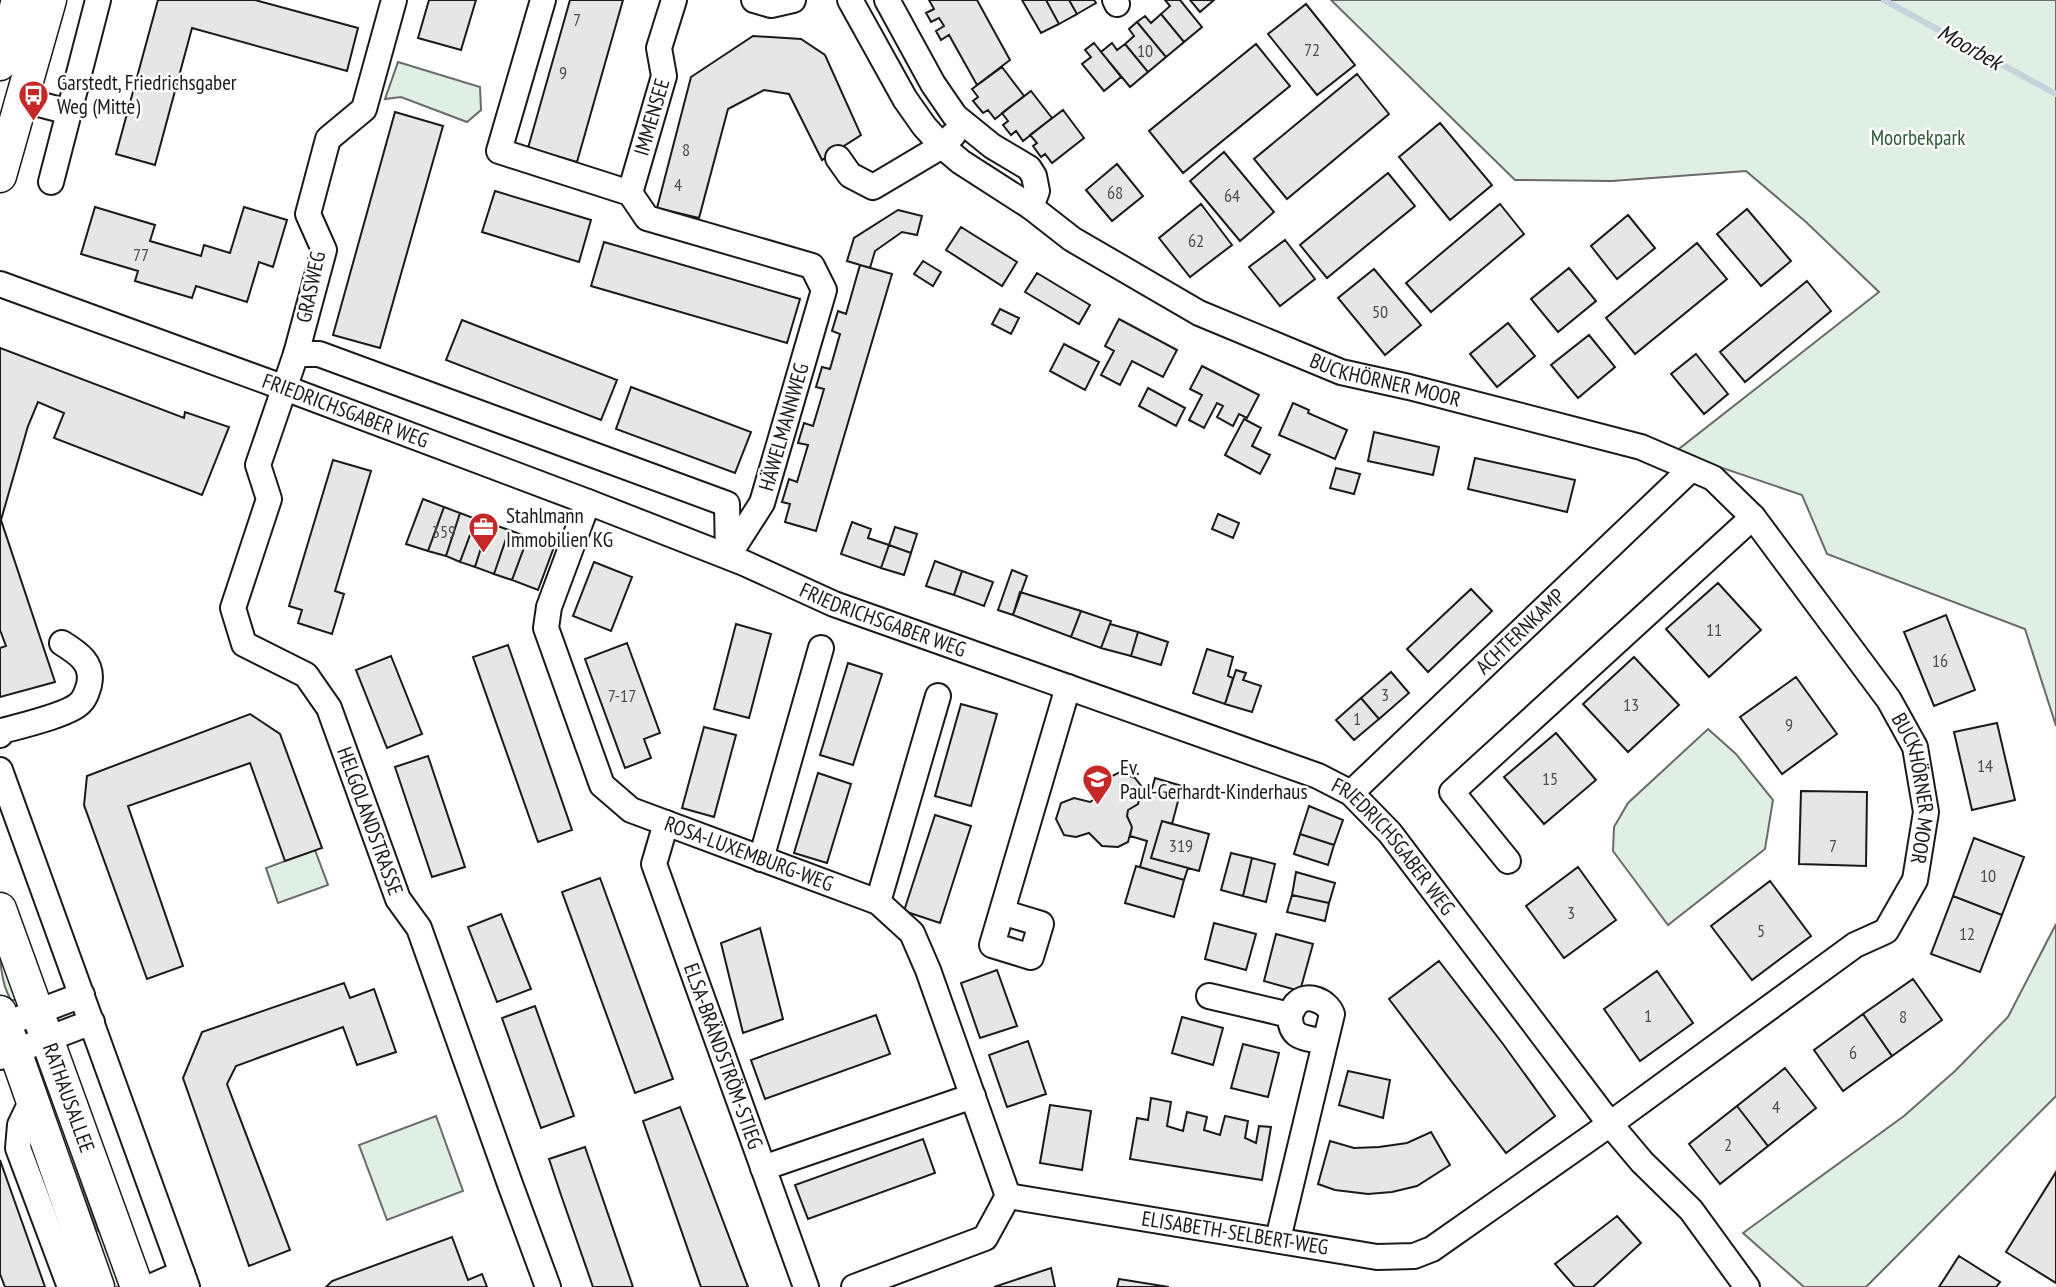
<svg xmlns="http://www.w3.org/2000/svg" width="2056" height="1287" font-family="'PT Sans Narrow',sans-serif">
	<style>
		.green { fill: #e0efe3; stroke: #6a6a6a; stroke-width: 2 }
		.lines { fill: none; stroke-linecap: round; stroke-linejoin: round }
		.stream { stroke: #c6d2dc; stroke-width: 6 }
		.building { fill: #e6e6e6; stroke: #1a1a1a; stroke-width: 2 }
		.minor-casing { stroke: #1a1a1a; stroke-width: 28 }
		.major-casing { stroke: #1a1a1a; stroke-width: 35 }
		.minor { stroke: #fff; stroke-width: 24 }
		.major { stroke: #fff; stroke-width: 32 }
		.labels { text-anchor: middle; stroke-width: 5; stroke-linejoin: round; paint-order: stroke }
		.number-label { font-size: 18px; fill: #4d4d4d }
		.poi-label { font-size: 21px; fill: #1a1a1a; stroke: #fff; text-anchor: start }
		.street-label { font-size: 21px; fill: #1a1a1a; stroke: #fff }
		.park-label { font-size: 21px; fill: #2b5a34; stroke: #fff }
		.water-label { font-size: 23px; font-style: italic; fill: #1a1a1a; stroke: #fff }
	</style>
	<rect width="100%" height="100%" fill="#fff"/>
	<!-- green -->
	<path class="green" d="M1331,0H2056V726L2025,629L1827,554L1802,495L1675,452L1879,292L1806,222L1746,171L1612,181L1515,180Z
		M398,62L480,87L481,110L467,122L401,97L385,99Z
		M1708,729L1736,754L1773,800L1765,849L1668,925L1613,851L1614,827L1628,803Z
		M315,850L328,885L278,903L266,868Z
		M2056,924V1096L1866,1287H1804L1743,1233L1904,1116L1955,1071L2008,1017Z
		M0,937L20,997L16,1000H11C0,982 0,958 0,937Z
		M44,1074L97,1230L107,1239L125,1287H107L32,1078Z
		M436,1116L463,1191L387,1220L359,1145Z"/>
	<g class="lines">
		<!-- stream -->
		<path class="stream" d="M1884,0L2056,94"/>
	</g>
	<!-- building -->
	<path class="building" d="M158,0H255L358,28L347,71L192,28L155,165L116,154Z
		M429,0H476L461,50L418,38Z
		M570,0H623L577,162L528,148Z
		M929,0H977L1010,60L977,85L949,35L941,40L936,31L944,26L939,18L931,22L929,18L926,13L934,9Z
		M1022,0H1046L1059,24L1041,33Z
		M1046,0H1069L1077,14L1059,24Z
		M1069,0H1094L1096,3L1077,14Z
		M1165,0H1180L1202,27L1184,42L1161,14L1170,6Z
		M1190,0H1214L1200,12Z
		M1306,4L1355,65L1317,95L1268,34Z
		M1161,14L1184,42L1166,57L1137,22L1145,16L1151,23Z
		M1137,22L1166,57L1148,72L1125,44L1134,36L1129,29Z
		M753,36L801,39L825,55L861,135L822,160L789,94L764,90L728,109L699,218L657,208L691,77Z
		M1094,43L1121,77L1104,91L1082,64L1091,57L1085,50Z
		M1112,43L1117,50L1125,44L1148,72L1130,87L1101,52Z
		M1256,44L1290,86L1183,173L1149,131Z
		M1002,67L1024,96L995,119L988,110L983,113L973,101L978,97L972,89Z
		M1357,74L1389,114L1287,199L1254,159Z
		M1031,91L1052,118L1023,141L1016,131L1011,135L1003,125L1008,121L1002,113Z
		M1063,110L1084,138L1052,163L1045,154L1041,157L1033,146L1037,143L1030,135Z
		M395,112L443,126L380,348L333,335Z
		M1440,123L1492,185L1450,220L1399,157Z
		M1224,152L1274,212L1240,241L1190,181Z
		M1117,164L1143,196L1112,221L1086,190Z
		M1388,173L1415,206L1327,278L1300,245Z
		M495,191L591,220L579,262L482,232Z
		M1201,204L1232,245L1190,277L1159,238Z
		M1500,204L1524,234L1431,312L1406,283Z
		M95,207L155,225L150,241L201,256L204,245L230,253L244,207L287,220L273,267L259,262L247,302L196,286L192,298L135,281L138,271L81,254Z
		M1747,209L1791,261L1761,286L1717,234Z
		M898,210L922,216L917,235L902,232L875,251L870,268L847,261L854,238Z
		M1628,215L1655,248L1617,279L1591,246Z
		M961,227L1017,262L1002,286L946,250Z
		M1285,240L1315,279L1280,306L1249,267Z
		M604,242L800,299L787,343L591,286Z
		M1697,243L1727,279L1635,354L1606,318Z
		M923,261L941,272L933,286L914,274Z
		M860,265L892,274L816,531L785,522L790,504L782,502L789,479L797,482L808,445L798,443L804,423L813,426L824,389L816,387L822,367L830,369L840,334L832,331L838,311L846,314Z
		M1569,268L1596,301L1558,332L1531,299Z
		M1374,269L1421,325L1385,355L1338,298Z
		M1037,273L1090,305L1079,324L1025,292Z
		M1807,281L1831,311L1745,382L1720,352Z
		M1000,309L1019,318L1011,334L992,324Z
		M1119,319L1177,350L1163,377L1132,361L1120,385L1101,375L1114,351L1105,346Z
		M462,320L617,380L601,420L446,360Z
		M1508,323L1535,356L1497,387L1470,354Z
		M1589,335L1615,367L1578,398L1551,365Z
		M1064,344L1099,362L1085,390L1050,371Z
		M0,348L184,418L185,412L229,427L202,495L54,438L64,413L38,402L28,426L1,520L55,682L0,697V648L6,646L0,630Z
		M1696,354L1728,394L1704,414L1671,374Z
		M1202,366L1259,395L1247,418L1239,414L1233,426L1217,417L1223,406L1217,403L1204,428L1189,420L1202,395L1190,389Z
		M631,387L751,432L735,473L616,429Z
		M1148,388L1185,408L1176,426L1139,406Z
		M1293,403L1309,410L1308,413L1347,430L1335,459L1279,435Z
		M1244,419L1261,428L1252,446L1270,455L1260,474L1225,455Z
		M1374,432L1439,447L1433,475L1368,461Z
		M1475,458L1575,480L1567,512L1468,489Z
		M333,460L371,471L335,591L344,594L332,634L298,623L302,610L289,606Z
		M1336,468L1360,474L1354,494L1330,488Z
		M423,499L444,507L428,551L406,544Z
		M444,507L460,513L446,556L428,551Z
		M460,513L476,519L460,562L446,556Z
		M1218,514L1239,523L1233,538L1212,529Z
		M476,519L489,523L475,567L460,562Z
		M852,522L871,529L868,538L889,545L881,568L841,554Z
		M489,523L509,530L494,574L475,567Z
		M895,527L917,534L911,553L889,545Z
		M509,530L528,537L512,580L494,574Z
		M528,537L554,547L538,590L512,580Z
		M889,545L911,553L904,575L881,568Z
		M935,561L962,571L954,595L926,586Z
		M594,562L632,577L611,631L573,616Z
		M1012,570L1027,576L1013,615L998,610Z
		M962,571L993,582L984,606L954,595Z
		M1718,583L1761,630L1709,677L1666,629Z
		M1471,589L1492,611L1428,672L1407,649Z
		M1020,592L1081,611L1071,637L1013,615Z
		M1081,611L1111,621L1101,648L1071,637Z
		M1946,615L1975,690L1934,706L1904,632Z
		M736,624L771,634L749,718L714,709Z
		M1110,624L1138,632L1131,656L1101,648Z
		M1138,632L1168,642L1161,665L1131,656Z
		M627,643L660,733L644,739L651,758L625,768L585,659Z
		M508,645L572,830L538,842L473,657Z
		M1207,649L1233,657L1228,676L1233,678L1225,704L1193,693Z
		M391,656L422,734L387,748L356,670Z
		M1634,657L1679,705L1628,752L1583,704Z
		M848,663L882,674L853,765L820,755Z
		M1236,670L1246,673L1243,680L1261,686L1252,712L1225,704Z
		M1391,672L1409,693L1379,719L1361,698Z
		M1796,677L1837,734L1782,774L1740,717Z
		M1361,698L1379,719L1354,740L1336,720Z
		M961,704L997,714L971,806L935,796Z
		M250,714L280,734L322,848L285,861L250,763L128,806L183,966L147,979L84,805L87,776Z
		M1997,723L2015,800L1972,810L1954,732Z
		M704,727L736,735L714,817L682,808Z
		M1556,733L1596,780L1544,824L1504,777Z
		M428,756L465,867L432,877L395,767Z
		M1120,772L1135,778L1142,787L1138,804L1128,810L1127,816L1132,827L1128,842L1118,847L1102,846L1089,833L1076,837L1064,835L1056,819L1061,803L1074,798L1090,802L1102,794L1104,784L1108,778Z
		M818,773L851,784L827,863L794,853Z
		M1155,778L1182,786L1172,824L1162,821L1151,858L1188,868L1184,880L1140,867L1147,841L1130,836L1132,827L1127,816L1128,810L1138,804L1141,794L1150,796Z
		M1801,791L1867,792L1866,866L1799,864Z
		M1309,806L1343,820L1334,845L1300,834Z
		M935,815L971,826L940,923L904,911Z
		M1162,821L1209,834L1199,871L1151,858Z
		M1300,834L1334,845L1328,865L1294,854Z
		M1974,838L2024,857L2002,915L1953,896Z
		M1231,853L1252,858L1243,896L1221,890Z
		M1252,858L1275,864L1266,902L1243,896Z
		M1136,866L1184,880L1174,917L1125,903Z
		M1578,867L1616,920L1564,958L1526,906Z
		M1296,872L1335,883L1329,903L1292,895Z
		M600,878L673,1079L635,1093L562,892Z
		M1770,881L1811,936L1752,980L1711,926Z
		M1292,895L1329,903L1325,921L1287,912Z
		M1953,896L2002,915L1980,972L1931,954Z
		M501,914L531,989L497,1002L468,927Z
		M1214,923L1256,934L1246,970L1205,959Z
		M760,928L783,1019L743,1033L721,943Z
		M1276,934L1313,944L1300,991L1264,981Z
		M1439,961L1503,1044L1555,1116L1506,1153L1389,999Z
		M997,970L1017,1026L980,1038L961,983Z
		M1657,971L1693,1023L1640,1061L1604,1009Z
		M1913,979L1942,1020L1892,1056L1863,1014Z
		M344,983L350,998L374,989L396,1052L357,1065L343,1027L236,1066L227,1084L290,1250L249,1266L183,1078L202,1032Z
		M535,1006L574,1116L541,1128L502,1018Z
		M1863,1014L1892,1056L1843,1091L1814,1050Z
		M876,1015L890,1054L765,1099L751,1060Z
		M1182,1017L1223,1028L1213,1065L1172,1053Z
		M1028,1041L1046,1094L1007,1107L989,1055Z
		M1243,1044L1279,1053L1268,1097L1231,1088Z
		M1785,1068L1816,1108L1768,1146L1737,1106Z
		M1348,1071L1390,1080L1383,1118L1339,1105Z
		M1151,1098L1171,1102L1167,1126L1183,1131L1187,1112L1207,1117L1204,1130L1220,1135L1225,1116L1248,1121L1245,1138L1256,1143L1259,1126L1271,1127L1262,1180L1130,1159L1137,1118L1148,1120Z
		M1050,1105L1091,1111L1082,1170L1040,1163Z
		M1737,1106L1768,1146L1720,1184L1689,1144Z
		M680,1107L748,1287H701L643,1121Z
		M1431,1132L1450,1165L1417,1186L1392,1192L1368,1194L1335,1190L1318,1184L1330,1141L1354,1148L1379,1147L1407,1143Z
		M923,1139L935,1173L808,1219L795,1185Z
		M585,1147L633,1287H593L561,1195L549,1159Z
		M0,1160L33,1253L45,1287H5L0,1274Z
		M2056,1172V1283L2006,1252Z
		M1617,1216L1641,1243L1593,1287H1575L1555,1264Z
		M452,1237L468,1280L482,1274L487,1287H326L332,1281Z
		M1959,1256L2000,1282L1996,1287H1939Z
		M1051,1268L1055,1287H994Z
		M1119,1279L1169,1287H1117Z"/>
	<g class="lines">
		<defs>
			<g id="minor">
				<path id="s1" d="M394,0L364,109L328,139L308,214L324,250L296,354L258,465L269,499L233,608L244,644L306,675L329,708L398,899L419,928L510,1184L548,1287"/>
				<path d="M543,0L499,151L630,193L647,218L812,266L824,290L762,503L728,556"/>
				<path d="M754,0L771,5L793,0"/>
				<path id="s2" d="M850,0L905,99L924,126L942,146L961,162L1031,207L1072,239L1199,313L1341,372L1409,387L1641,447L1713,478L1753,517L1889,700L1915,747L1926,812L1915,880L1886,931L1855,945L1610,1124L1432,1249L1414,1256L1377,1257L1008,1196L985,1238L854,1287"/>
				<path d="M887,0L933,84L955,116L992,146L1029,168L1034,176L1037,191L1031,207"/>
				<path d="M1115,0L1117,4"/>
				<path d="M23,100L69,112"/>
				<path d="M838,158L850,175L873,187L942,146L953,135"/>
				<path d="M51,182L98,0"/>
				<path id="s3" d="M630,193L664,76L659,48L674,0"/>
				<path id="s4" d="M0,284L285,388L588,502L744,563L834,604L1318,776L1351,793L1390,833L1610,1124L1642,1162L1691,1210L1747,1287"/>
				<path d="M296,354H319L727,504L728,556"/>
				<path id="s5" d="M588,502L549,607L546,628L602,785L631,810L878,902L912,933L928,970L1008,1196"/>
				<path d="M0,735L2,731C20,726 67,715 79,704C85,699 87,692 89,685C94,663 78,653 62,643"/>
				<path d="M0,770L187,1287"/>
				<path id="s6" d="M1351,793L1691,469"/>
				<path id="s7" d="M666,823L654,864L806,1287"/>
				<path d="M761,859L821,648"/>
				<path d="M1508,861L1452,792L1753,517"/>
				<path d="M878,902L938,696"/>
				<path d="M1002,912L1041,924L1031,957L992,945L1068,687"/>
				<path d="M1209,996L1290,1015C1290,1040 1305,1037 1324,1042"/>
				<path d="M0,1026L82,995"/>
				<path d="M0,1057L92,1022"/>
				<path d="M32,1100L20,1125L18,1148L70,1287"/>
				<path d="M763,1168L973,1096"/>
				<path d="M1278,1239L1332,1014C1327,1001 1307,992 1296,1004C1295,1005 1290,1014 1290,1015"/>
				<path d="M150,1287L182,1273"/>
			</g>
			<g id="major">
				<path d="M0,64L18,0"/>
				<path d="M0,176L50,0"/>
				<path id="s8" d="M0,909L137,1287"/>
				<path d="M0,1012L15,1051L98,1287"/>
			</g>
		</defs>
		<!-- minor casing -->
		<use href="#minor" class="minor-casing"/>
		<!-- major casing -->
		<use href="#major" class="major-casing"/>
		<!-- minor -->
		<use href="#minor" class="minor"/>
		<!-- major -->
		<use href="#major" class="major"/>
	</g>
	<!-- icons -->
	<defs>
		<symbol id="bus-pin" viewBox="-11 -11 22 30"><path d="M0 17L-7.5 6A9.5 9.5 0 1 1 7.5 6Z" fill="#c62828" stroke="#fff"/><path d="M-5-6H5V4H4V6H2V4H-2V6H-4V4H-5ZM-3.5-4V0h7V-4ZM-3.5 1.2v1.5H-2V1.2ZM2 1.2v1.5H3.5V1.2Z" fill="#fff"/></symbol>
		<symbol id="office-pin" viewBox="-11 -11 22 30"><path d="M0 17L-7.5 6A9.5 9.5 0 1 1 7.5 6Z" fill="#c62828" stroke="#fff"/><path d="M-6-3h4V-5.5h4V-3h4V5H-6ZM-1-4.5V-3h2v-1.5ZM-6 0V1H6V0Z" fill="#fff"/></symbol>
		<symbol id="school-pin" viewBox="-11 -11 22 30"><path d="M0 17L-7.5 6A9.5 9.5 0 1 1 7.5 6Z" fill="#c62828" stroke="#fff"/><path d="M0-5L7-2L0 1L-7-2ZM-4 1L0 2.5L4 1V4Q0 6-4 4Z" fill="#fff"/></symbol>
	</defs>
	<g fill-rule="evenodd">
		<use href="#bus-pin" x="16" y="78" width="35" height="47"/>
		<use href="#office-pin" x="466" y="510" width="35" height="47"/>
		<use href="#school-pin" x="1080" y="762" width="35" height="47"/>
	</g>
	<g class="labels">
		<!-- number labels -->
		<g class="number-label">
			<text x="577" y="26">7</text>
			<text x="1312" y="56">72</text>
			<text x="1145" y="57">10</text>
			<text x="563" y="79">9</text>
			<text x="686" y="156">8</text>
			<text x="678" y="191">4</text>
			<text x="1115" y="199">68</text>
			<text x="1232" y="202">64</text>
			<text x="1196" y="247">62</text>
			<text x="141" y="261">77</text>
			<text x="1380" y="318">50</text>
			<text x="444" y="538">359</text>
			<text x="1714" y="636">11</text>
			<text x="1940" y="667">16</text>
			<text x="1385" y="701">3</text>
			<text x="622" y="702">7-17</text>
			<text x="1631" y="711">13</text>
			<text x="1357" y="725">1</text>
			<text x="1789" y="731">9</text>
			<text x="1985" y="772">14</text>
			<text x="1550" y="785">15</text>
			<text x="1181" y="852">319</text>
			<text x="1833" y="852">7</text>
			<text x="1988" y="882">10</text>
			<text x="1571" y="919">3</text>
			<text x="1761" y="937">5</text>
			<text x="1967" y="940">12</text>
			<text x="1648" y="1022">1</text>
			<text x="1903" y="1023">8</text>
			<text x="1853" y="1059">6</text>
			<text x="1776" y="1113">4</text>
			<text x="1728" y="1151">2</text>
		</g>
		<!-- poi labels -->
		<g class="poi-label">
			<text x="57" y="90">Garstedt, Friedrichsgaber<tspan x="57" dy="24">Weg (Mitte)</tspan></text>
			<text x="506" y="523">Stahlmann<tspan x="506" dy="24">Immobilien KG</tspan></text>
			<text x="1120" y="775">Ev.<tspan x="1120" dy="24">Paul-Gerhardt-Kinderhaus</tspan></text>
		</g>
		<!-- street labels -->
		<g class="street-label">
			<text dy="7" stroke="none"><textPath href="#s3" startOffset="79">IMMENSEE</textPath></text>
			<text transform="translate(311 287) rotate(-78)" y="7">GRASWEG</text>
			<text dy="7" stroke="none"><textPath href="#s2" startOffset="679">BUCKHÖRNER MOOR</textPath></text>
			<text dy="7" stroke="none"><textPath href="#s4" startOffset="368">FRIEDRICHSGABER WEG</textPath></text>
			<text transform="translate(784 427) rotate(-74)" y="7">HÄWELMANNWEG</text>
			<text dy="7" stroke="none"><textPath href="#s4" startOffset="945">FRIEDRICHSGABER WEG</textPath></text>
			<text dy="7" stroke="none"><textPath href="#s6" startOffset="234">ACHTERNKAMP</textPath></text>
			<text dy="7" stroke="none"><textPath href="#s2" startOffset="1400">BUCKHÖRNER MOOR</textPath></text>
			<text dy="7" stroke="none"><textPath href="#s1" startOffset="920">HELGOLANDSTRASSE</textPath></text>
			<text dy="7" stroke="none"><textPath href="#s4" startOffset="1512">FRIEDRICHSGABER WEG</textPath></text>
			<text dy="7" stroke="none"><textPath href="#s5" startOffset="464">ROSA-LUXEMBURG-WEG</textPath></text>
			<text dy="7" stroke="none"><textPath href="#s7" startOffset="247">ELSA-BRÄNDSTRÖM-STIEG</textPath></text>
			<text dy="7" stroke="none"><textPath href="#s8" startOffset="201">RATHAUSALLEE</textPath></text>
			<text transform="translate(1235 1233) rotate(9)" y="7">ELISABETH-SELBERT-WEG</text>
		</g>
		<!-- park labels -->
		<g class="park-label">
			<text x="1918" y="145">Moorbekpark</text>
		</g>
		<!-- water labels -->
		<g class="water-label">
			<text transform="translate(1970 47) rotate(29)" y="8">Moorbek</text>
		</g>
	</g>
</svg>
